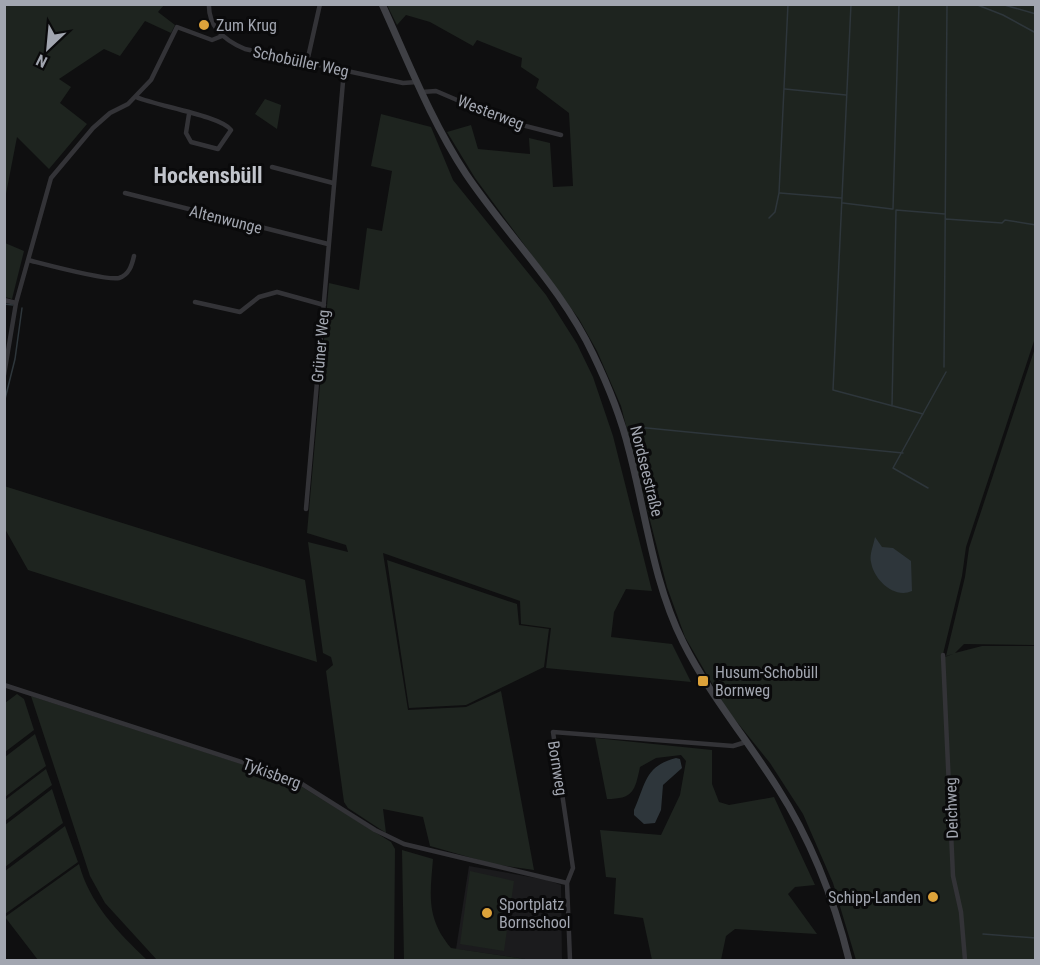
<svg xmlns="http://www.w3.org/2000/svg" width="1040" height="965" font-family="'Roboto Condensed',sans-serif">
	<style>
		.built { fill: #1b1b1d }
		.green { fill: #1e241f }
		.water { fill: #2e363b }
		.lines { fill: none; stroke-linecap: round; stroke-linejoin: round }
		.stream { stroke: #2e363b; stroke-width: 1.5 }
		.minor { stroke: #333337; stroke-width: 4.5 }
		.secondary { stroke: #3f4045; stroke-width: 7 }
		.poi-dot { fill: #dda23a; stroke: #0a0a0b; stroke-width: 2 }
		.labels { text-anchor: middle; stroke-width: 6; stroke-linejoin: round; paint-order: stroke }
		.poi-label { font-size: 16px; fill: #a2a6b0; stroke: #0a0a0b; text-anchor: start }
		.street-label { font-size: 16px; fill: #a2a6b0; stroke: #0a0a0b }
		.district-label { font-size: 22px; font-weight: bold; fill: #c2c5cc; stroke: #0a0a0b }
	</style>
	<rect width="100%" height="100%" fill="#0f0f10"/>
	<!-- built -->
	<path class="built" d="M469,866L547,880L561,885L562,960H532L456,949Z"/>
	<!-- green -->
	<path class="green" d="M5,4L164,5L158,12L175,25L171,33L145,21L120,56L104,49L59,79L71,87L60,103L87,124L49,169L17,137L5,199Z
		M387,5H1035V338L966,547L962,576L942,658L953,654L946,656L965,577L969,548L1035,348V645L964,644L955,653L982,646H1035V960H856L833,883L803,814L770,763L728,711L685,637L667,587L621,406L597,351L579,319L475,178L447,132L471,125L478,149L530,154L529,138L550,143L553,187L573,186L569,113L536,88L539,79L521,67L522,58L477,40L473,46L430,22L406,15L397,25Z
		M265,99L281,105L277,129L255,114Z
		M381,114L431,127L453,180L546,295L577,344L593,377L613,436L652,591L626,589L614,612L611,637L672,644L691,682L546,668L551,628L521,624L520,601L383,553L408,710L466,707L501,691L534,870L493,864L430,846L423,817L383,809L386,833L348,808L344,802L326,671L333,665L331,657L323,653L308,542L348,552L346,545L307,533L329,283L359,290L367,228L382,231L392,171L371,166Z
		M5,243L24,251L12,299L5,297Z
		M4,486L305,580L317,662L28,570L5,529Z
		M387,560L517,604L519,625L549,629L544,667L466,705L409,708Z
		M17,694L24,699L34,730L5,752V703Z
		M31,696L291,780L391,842L395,849L394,960H157L105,903L90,876Z
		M35,734L46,766L5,797V757Z
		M595,738L712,750V784L719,802L729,805L774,797L815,885L795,887L788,894L817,934L735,929L726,936L721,960H652L643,918L614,914L616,878L606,877L600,830L661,835L680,795L686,761L681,755L656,758L640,767C635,791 633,799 607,799Z
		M46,769L52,785L5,821V800Z
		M52,789L63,823L5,867V825Z
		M65,826L78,862L5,914V871Z
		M402,850L433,859C430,895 426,918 451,948L532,960H404Z
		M79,864C90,904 117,931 147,960H38L5,917Z
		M470,871L514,881L504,951L460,944Z"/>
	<!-- water -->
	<path class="water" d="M875,537L882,547L893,548L911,561L912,591C894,599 874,580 871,562C869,555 874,544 875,537Z
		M676,758L680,759L682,768L663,785L661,810L655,823L644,824L634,815V810C646,783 645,766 676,758Z"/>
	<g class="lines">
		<!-- stream -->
		<path class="stream" d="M851,4L833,390L923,414
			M975,4L1003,15L1036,33
			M1001,4L1036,14
			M785,89L846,95
			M780,193L841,198
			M843,203L892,209
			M893,209L899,4
			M896,210L945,214
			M769,218L775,212L779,193L788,4
			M946,219L1002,223L1005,220L1036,225
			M4,304L13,305
			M944,367L947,4
			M4,403L15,359L22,308
			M892,406L896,210
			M637,427L903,453
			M928,488L893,468L946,372
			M983,934L1036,938"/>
		<!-- minor -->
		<path class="minor" d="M209,4C208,27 226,41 245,49L403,83L417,82
			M307,62L320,4
			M422,92L436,91L506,121L561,135
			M136,97C157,106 221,116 231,130L218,149L191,142L186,133L189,114
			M272,167L333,183
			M125,193L328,244
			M28,260C44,264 106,281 119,278C129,275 132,265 134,256
			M4,300L16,303
			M195,302L240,312L259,297L277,292L324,305
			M4,375L16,303L51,178L93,128L110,113L128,104L151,80L177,27L212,40L222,36
			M306,509L344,70
			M943,655L953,876L961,912L965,960
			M4,685L294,779L375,830L404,844L567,883
			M570,960L567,883L573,868L553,732L733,746L746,742"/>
		<!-- secondary -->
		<path class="secondary" d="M382,4C408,61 431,121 466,174C507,235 562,288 593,354C608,385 621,417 629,450C646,514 653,582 683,642C709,694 746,738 777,787C811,840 834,899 849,960"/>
	</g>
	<!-- markers -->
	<g class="poi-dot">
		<circle cx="204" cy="25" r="6"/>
		<rect x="697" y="675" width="12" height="12" rx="3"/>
		<circle cx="933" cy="897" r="6"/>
		<circle cx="487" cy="913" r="6"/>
	</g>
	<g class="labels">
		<!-- poi labels -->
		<g class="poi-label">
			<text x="216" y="31">Zum Krug</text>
			<text x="715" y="678">Husum-Schobüll<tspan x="715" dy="18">Bornweg</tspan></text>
			<text x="921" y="903" text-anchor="end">Schipp-Landen</text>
			<text x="499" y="910">Sportplatz<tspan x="499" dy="18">Bornschool</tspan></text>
		</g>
		<!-- street labels -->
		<g class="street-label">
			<text transform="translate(301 61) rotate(12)" y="6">Schobüller Weg</text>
			<text transform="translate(491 112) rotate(21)" y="6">Westerweg</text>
			<text transform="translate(226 219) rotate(14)" y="6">Altenwunge</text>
			<text transform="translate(320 346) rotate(-85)" y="6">Grüner Weg</text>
			<text transform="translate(647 471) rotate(76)" y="6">Nordseestraße</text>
			<text transform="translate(558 768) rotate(81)" y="6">Bornweg</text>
			<text transform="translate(272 773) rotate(20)" y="6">Tykisberg</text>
			<text transform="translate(951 808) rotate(-92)" y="6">Deichweg</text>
		</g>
		<!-- district labels -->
		<g class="district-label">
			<text x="208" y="183">Hockensbüll</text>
		</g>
	</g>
	<!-- border -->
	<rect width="1040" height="965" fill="none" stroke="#a2a6b0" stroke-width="12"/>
	<!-- north arrow -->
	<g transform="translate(48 48) rotate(206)" stroke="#0a0a0b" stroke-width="4.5" paint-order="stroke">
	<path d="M0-4.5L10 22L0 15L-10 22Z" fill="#a2a6b0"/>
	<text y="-9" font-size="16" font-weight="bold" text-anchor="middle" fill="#a2a6b0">N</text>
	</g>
</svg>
